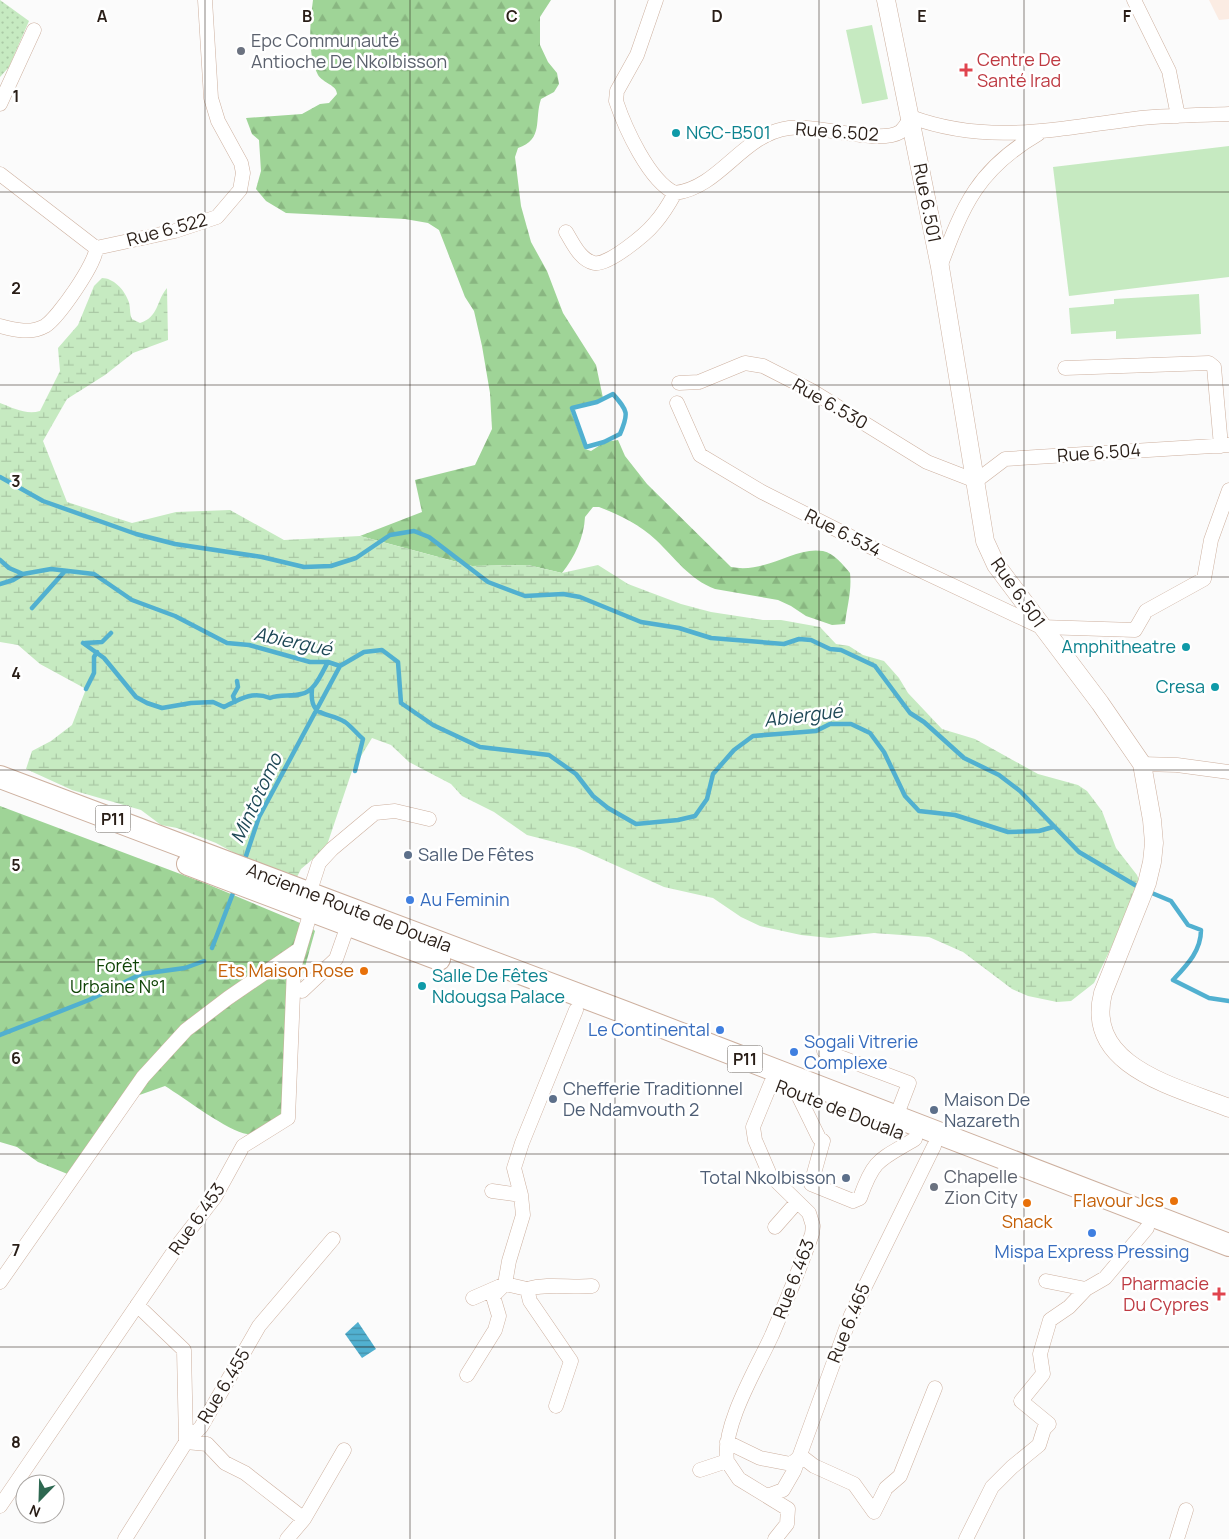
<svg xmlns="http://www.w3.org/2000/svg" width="1229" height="1539" font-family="Manrope,sans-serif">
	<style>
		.built { fill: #fbece3 }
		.green { fill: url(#green-dots) }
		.forest { fill: url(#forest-firs) }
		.wetland { fill: url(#wetland-marsh) }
		.pitch { fill: #c6eac1 }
		.water { fill: url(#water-rules) }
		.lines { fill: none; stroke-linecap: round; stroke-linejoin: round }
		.stream { stroke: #51b0d0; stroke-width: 4.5 }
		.minor-casing { stroke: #cdb09f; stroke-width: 15 }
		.tertiary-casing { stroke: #cdb09f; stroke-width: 19 }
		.primary-casing { stroke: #cdb09f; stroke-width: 24 }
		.minor { stroke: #fff; stroke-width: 14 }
		.tertiary { stroke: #fff; stroke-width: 18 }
		.primary { stroke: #fff; stroke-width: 22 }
		.grid { fill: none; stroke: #291e17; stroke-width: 1; stroke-opacity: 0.55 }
		.worship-dot { fill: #6b7280; stroke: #fff; stroke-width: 2 }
		.health-dot { fill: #e0444e; stroke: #fff; stroke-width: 2 }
		.culture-dot { fill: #0f9aa8; stroke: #fff; stroke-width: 2 }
		.service-dot { fill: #5c6f8a; stroke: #fff; stroke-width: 2 }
		.shop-dot { fill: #3f7fe0; stroke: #fff; stroke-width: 2 }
		.food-dot { fill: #e8710a; stroke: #fff; stroke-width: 2 }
		.labels { text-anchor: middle; stroke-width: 5; stroke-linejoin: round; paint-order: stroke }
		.shield { fill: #fff; stroke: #69625d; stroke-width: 1 }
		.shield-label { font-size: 16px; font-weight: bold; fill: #291e17 }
		.worship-label { font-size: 18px; fill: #5b616d; stroke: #fff; text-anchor: start }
		.health-label { font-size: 18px; fill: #be3a42; stroke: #fff; text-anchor: start }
		.street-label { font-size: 18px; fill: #291e17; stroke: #fff }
		.culture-label { font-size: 18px; fill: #0d838f; stroke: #fff; text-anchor: start }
		.service-label { font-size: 18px; fill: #4e5e75; stroke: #fff; text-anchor: start }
		.shop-label { font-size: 18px; fill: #366cbe; stroke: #fff; text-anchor: start }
		.park-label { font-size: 18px; fill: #0f4406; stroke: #fff }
		.food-label { font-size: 18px; fill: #c56008; stroke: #fff; text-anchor: end }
		.water-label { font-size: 19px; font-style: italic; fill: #1e4856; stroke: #fff }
		.grid-label { font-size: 16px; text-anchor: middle; font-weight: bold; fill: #291e17; stroke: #fff; stroke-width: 5; stroke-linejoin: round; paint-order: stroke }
	</style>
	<defs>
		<pattern id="green-dots" width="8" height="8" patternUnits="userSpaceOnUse" patternTransform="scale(1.25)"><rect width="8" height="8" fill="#c6eac1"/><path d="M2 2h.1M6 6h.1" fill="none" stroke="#aac8a5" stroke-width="1.8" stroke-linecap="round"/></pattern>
		<pattern id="forest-firs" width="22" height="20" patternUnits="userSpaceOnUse" patternTransform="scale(1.25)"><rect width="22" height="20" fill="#9fd497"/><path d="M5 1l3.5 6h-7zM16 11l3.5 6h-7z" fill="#89b681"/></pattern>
		<pattern id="wetland-marsh" width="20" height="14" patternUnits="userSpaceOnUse" patternTransform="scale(1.25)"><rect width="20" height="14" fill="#c6eac1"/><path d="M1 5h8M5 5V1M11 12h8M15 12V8" fill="none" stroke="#aac8a5"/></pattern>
		<pattern id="water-rules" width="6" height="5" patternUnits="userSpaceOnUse" patternTransform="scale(1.25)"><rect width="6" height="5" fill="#51b0d0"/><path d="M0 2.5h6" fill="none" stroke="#438fa8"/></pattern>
	</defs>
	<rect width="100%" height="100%" fill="#fbfbfb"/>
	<!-- built -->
	<path class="built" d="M1209,0H1229V19L1219,20Z"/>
	<!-- green -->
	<path class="green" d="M0,0L29,21L9,67L0,77Z"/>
	<!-- forest -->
	<path class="forest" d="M313,0H551L540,17V45L548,62L557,73L559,84L554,92L541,99C534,120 544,139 518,148L515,157L521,206L531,242L547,271L563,313L596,365L603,398L571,411L585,449L591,451L605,442L618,440L625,456L647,484L731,567C767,574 794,546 823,551C834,553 843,565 850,573C852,591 847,606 845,624L832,625L806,616L791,606L778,600L715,589C689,579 676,559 656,540C640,525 620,515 599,507H593L585,517C584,537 575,557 562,573L528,565L472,566L360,536L422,512L415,480L475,465L492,429L490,393L482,346L474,311L465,297L439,230L428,223L405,219L286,213L266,201L256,189L261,171L259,140L252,134L246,118L302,114L320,104L329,103L337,94C337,85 323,83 318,75C307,54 310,23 313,0Z
		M0,806L207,884L312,928L315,931L299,988L287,1118C275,1124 261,1135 247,1134C229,1132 183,1097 165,1086L128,1099L70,1175L38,1162L17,1147L0,1142Z"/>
	<!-- wetland -->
	<path class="wetland" d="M102,278C113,278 124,289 128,300C131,306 129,313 132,319L140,323C159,317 156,301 167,288L168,340L133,353L105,375L67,399L43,441L67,502L132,523L176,512L230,510L284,540L360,536L472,566L528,565L562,573L598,565L628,584L681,604L711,612L763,620H781L820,627L836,644L849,646L863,655L884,661L899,678L908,693L942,729L975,739L1038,774L1078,785L1087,791L1102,811L1116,848L1137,875L1141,886L1094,983L1071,1001L1057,1002L1028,996L1012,989L963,952L929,937L874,933L830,938L801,935L760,926L741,917L713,898L664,887L577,848L527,835L494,812L462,796L451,784L409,762L391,745L372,738L352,771L326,848L301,869L295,881L273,874L216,843L177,828L161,825L141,810L72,790L26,769L32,751L51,741L72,725L86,689L40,664L18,645L0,642V403C13,408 26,415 40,411L60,371L58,348L78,325L94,286Z"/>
	<!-- pitch -->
	<path class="pitch" d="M872,25L888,99L862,104L846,30Z
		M1229,146V277L1069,296L1053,167Z
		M1199,294L1201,334L1116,339V331L1071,334L1069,308L1114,304V299Z"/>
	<!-- water -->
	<path class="water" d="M358,1322L376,1349L362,1358L345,1334Z"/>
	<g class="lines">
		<!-- stream -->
		<path class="stream" d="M613,394C628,411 629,413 620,434L604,442L586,447L572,408L597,402Z
			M0,477L43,501L136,534L175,544L262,557L304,567L331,566L356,558L390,535L414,531L429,537L488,582L525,596L563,594L580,597L641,622L679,628L711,638L784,644L799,639L811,640L830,649L841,650L875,666L910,713L924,722L964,758L999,775L1020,791L1079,852L1140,888
			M0,560L9,568L23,574L51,569L94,574L132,600L175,616L227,643L249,645L310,662H328L340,666L364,652L382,650L398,662L401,703L433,725L480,747L549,755L576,774L593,796L608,808L636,824L678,820L695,816L707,799L713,774L734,750L753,736L816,731L830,724H851L870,733L884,752L905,796L919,811L955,815L1008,832L1039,831L1053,827
			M0,584L13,580L23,574
			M32,608L65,571
			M83,643L104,658L136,697L147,703L162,708L191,703L213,702L224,707C240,699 252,691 270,698C281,694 291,697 301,694C315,692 322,672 328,662
			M85,643L102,642L111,633
			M86,689L94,673V657L97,652
			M312,689C309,719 328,711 345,722C352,727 357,734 363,739L355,771
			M235,702L233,696L238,687L237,681
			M244,862L259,817L340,666
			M1147,891L1171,901L1188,925L1201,930C1201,951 1187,965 1173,980L1209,998L1229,1001
			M212,948L235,888
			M0,1035L89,1000L141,974L185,968L204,961"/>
		<defs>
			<path id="minor" d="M656,0L637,55L617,91L616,101C625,128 649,181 675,193C721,187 742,134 789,128C816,124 879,145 900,132C904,129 908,122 911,117C990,146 1060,128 1141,118C1170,115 1200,115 1229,114
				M1134,0L1169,71L1178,116
				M0,104L34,30
				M0,174L96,248L175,231L217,217L240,190L243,173L241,163L218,121L211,98L205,0
				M566,232C573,243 580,260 594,263C608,266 646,234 655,223C663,214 669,204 675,193
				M940,267C963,205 978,169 1038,134
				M0,326C15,330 31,334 45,326C58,318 97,262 96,248
				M1065,368L1209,363L1214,367L1221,446
				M679,383L699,382L745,363L763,366L812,391L927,462L976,481L1005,459L1229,445
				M677,403L700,455L762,492L877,550L1041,627L1135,630L1146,611L1204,579L1211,540L1229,490
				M1142,764L1177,765L1229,772
				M309,894L319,863L332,849L375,813L395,811L429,819
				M302,991L336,959L348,925
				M824,1051L909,1083L896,1117
				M797,1093L819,1138L823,1141L811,1184L853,1201L860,1198C874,1158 880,1160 915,1139
				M492,1191L521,1195
				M775,1227L797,1202
				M1046,1281L1086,1289
				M0,1282L143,1077L186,1030L228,998L298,950
				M527,1289C549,1283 570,1288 592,1286
				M473,1298L505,1284L527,1289L530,1301L571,1361L556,1406
				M137,1305L184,1350L186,1442L207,1444L225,1463L245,1473L304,1519
				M467,1375L495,1330L499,1316L493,1296L505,1284L509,1261L523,1215L521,1195L514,1168L522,1143L576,1010
				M727,1442L760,1458L791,1464L801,1456L814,1466L854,1484L874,1512L886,1488L900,1476L935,1388
				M727,1461L739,1479L788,1509L787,1524L775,1539
				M700,1470L727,1461C722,1425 757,1368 772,1335C786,1302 800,1268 812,1234L813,1226L809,1213L770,1175L755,1140L753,1127L771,1083
				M767,1496L783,1490L794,1471L851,1315L934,1146
				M0,1506L181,1241L215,1197L243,1146L288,1118L294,968L311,911
				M125,1539L186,1442L201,1427L259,1326L333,1239
				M287,1539L304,1519L344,1450
				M966,1539L992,1487L1012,1467L1039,1445L1044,1429L1049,1424L1021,1401L1043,1374L1040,1354L1050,1320L1069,1307L1086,1289L1105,1278L1147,1228
				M1177,1539L1186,1510"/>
			<path id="tertiary" d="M886,0L940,267L985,541L996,565L1100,703L1142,764L1152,820L1154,843L1152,862L1147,883L1103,993C1084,1067 1177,1087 1229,1108"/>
			<path id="primary" d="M0,777L624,1012L1229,1245
				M188,864L439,959"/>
		</defs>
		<!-- minor casing -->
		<use href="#minor" class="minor-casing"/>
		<!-- tertiary casing -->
		<use href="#tertiary" class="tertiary-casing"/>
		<!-- primary casing -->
		<use href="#primary" class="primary-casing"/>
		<!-- minor -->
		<use href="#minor" class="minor"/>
		<!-- tertiary -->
		<use href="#tertiary" class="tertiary"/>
		<!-- primary -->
		<use href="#primary" class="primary"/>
	</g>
	<!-- grid -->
	<path class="grid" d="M205,0V1539M410,0V1539M615,0V1539M819,0V1539M1024,0V1539M0,192H1229M0,385H1229M0,577H1229M0,770H1229M0,962H1229M0,1154H1229M0,1347H1229"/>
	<!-- markers -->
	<g class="worship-dot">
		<circle cx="241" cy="51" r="5"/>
		<circle cx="934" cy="1187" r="5"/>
	</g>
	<g class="health-dot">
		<path d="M963.5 62.5h5v5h5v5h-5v5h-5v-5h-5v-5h5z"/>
		<path d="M1216.5 1286.5h5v5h5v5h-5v5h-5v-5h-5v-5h5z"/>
	</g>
	<g class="culture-dot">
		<circle cx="676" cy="133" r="5"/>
		<circle cx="1186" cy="647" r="5"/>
		<circle cx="1215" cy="687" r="5"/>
		<circle cx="422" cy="986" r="5"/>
	</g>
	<g class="service-dot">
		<circle cx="408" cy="855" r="5"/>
		<circle cx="553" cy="1099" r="5"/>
		<circle cx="934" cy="1110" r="5"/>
		<circle cx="846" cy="1178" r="5"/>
	</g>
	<g class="shop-dot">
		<circle cx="410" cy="900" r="5"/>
		<circle cx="720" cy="1030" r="5"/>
		<circle cx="794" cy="1052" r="5"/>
		<circle cx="1092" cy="1233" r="5"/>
	</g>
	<g class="food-dot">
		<circle cx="364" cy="971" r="5"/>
		<circle cx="1174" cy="1201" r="5"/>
		<circle cx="1027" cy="1203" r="5"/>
	</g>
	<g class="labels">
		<!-- shield labels -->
		<g class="shield">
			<rect x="95.5" y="805.5" width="35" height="27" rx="4"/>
			<rect x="727.5" y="1045.5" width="35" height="27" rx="4"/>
		</g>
		<g class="shield-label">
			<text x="113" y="825">P11</text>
			<text x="745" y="1065">P11</text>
		</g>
		<!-- worship labels -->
		<g class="worship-label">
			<text x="251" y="47">Epc Communauté<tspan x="251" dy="21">Antioche De Nkolbisson</tspan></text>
			<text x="944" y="1183">Chapelle<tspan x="944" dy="21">Zion City</tspan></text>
		</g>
		<!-- health labels -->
		<g class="health-label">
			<text x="977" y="66">Centre De<tspan x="977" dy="21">Santé Irad</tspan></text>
			<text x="1209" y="1290" text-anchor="end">Pharmacie<tspan x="1209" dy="21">Du Cypres</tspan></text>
		</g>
		<!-- street labels -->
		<g class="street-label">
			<text transform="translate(837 132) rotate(4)" y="6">Rue 6.502</text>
			<text transform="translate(927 203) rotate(79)" y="6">Rue 6.501</text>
			<text transform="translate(167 230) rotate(-15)" y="6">Rue 6.522</text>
			<text transform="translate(830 404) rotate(30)" y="6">Rue 6.530</text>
			<text transform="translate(1099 453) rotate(-4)" y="6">Rue 6.504</text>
			<text transform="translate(843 533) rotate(27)" y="6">Rue 6.534</text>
			<text transform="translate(1018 593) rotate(55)" y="6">Rue 6.501</text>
			<text transform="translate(349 908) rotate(21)" y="6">Ancienne Route de Douala</text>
			<text transform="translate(840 1110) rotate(21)" y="6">Route de Douala</text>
			<text transform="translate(197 1219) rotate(-55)" y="6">Rue 6.453</text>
			<text transform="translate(794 1279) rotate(-69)" y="6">Rue 6.463</text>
			<text transform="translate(849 1323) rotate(-68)" y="6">Rue 6.465</text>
			<text transform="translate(224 1386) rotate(-59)" y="6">Rue 6.455</text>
		</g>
		<!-- culture labels -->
		<g class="culture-label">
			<text x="686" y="139">NGC-B501</text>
			<text x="1176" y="653" text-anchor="end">Amphitheatre</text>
			<text x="1205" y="693" text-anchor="end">Cresa</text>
			<text x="432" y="982">Salle De Fêtes<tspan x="432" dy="21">Ndougsa Palace</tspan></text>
		</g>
		<!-- service labels -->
		<g class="service-label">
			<text x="418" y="861">Salle De Fêtes</text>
			<text x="563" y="1095">Chefferie Traditionnel<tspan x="563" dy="21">De Ndamvouth 2</tspan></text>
			<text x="944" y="1106">Maison De<tspan x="944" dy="21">Nazareth</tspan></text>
			<text x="836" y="1184" text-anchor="end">Total Nkolbisson</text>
		</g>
		<!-- shop labels -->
		<g class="shop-label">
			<text x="420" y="906">Au Feminin</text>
			<text x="710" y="1036" text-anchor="end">Le Continental</text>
			<text x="804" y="1048">Sogali Vitrerie<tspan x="804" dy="21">Complexe</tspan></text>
			<text x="1092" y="1258" text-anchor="middle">Mispa Express Pressing</text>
		</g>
		<!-- park labels -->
		<g class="park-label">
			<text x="118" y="972">Forêt<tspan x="118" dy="21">Urbaine N°1</tspan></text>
		</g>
		<!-- food labels -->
		<g class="food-label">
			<text x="354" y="977">Ets Maison Rose</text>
			<text x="1164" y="1207">Flavour Jcs</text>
			<text x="1027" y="1228" text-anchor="middle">Snack</text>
		</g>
		<!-- water labels -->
		<g class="water-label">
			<text transform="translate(293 641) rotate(12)" y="7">Abiergué</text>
			<text transform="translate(803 715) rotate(-7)" y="7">Abiergué</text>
			<text transform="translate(256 798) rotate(-65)" y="7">Mintotomo</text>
		</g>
	</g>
	<g class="grid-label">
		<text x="102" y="22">A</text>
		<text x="307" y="22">B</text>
		<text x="512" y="22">C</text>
		<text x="717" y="22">D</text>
		<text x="922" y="22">E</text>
		<text x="1127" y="22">F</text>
		<text x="16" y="102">1</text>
		<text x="16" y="294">2</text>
		<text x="16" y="487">3</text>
		<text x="16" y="679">4</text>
		<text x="16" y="871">5</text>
		<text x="16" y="1064">6</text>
		<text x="16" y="1256">7</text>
		<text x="16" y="1448">8</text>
	</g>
	<!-- north arrow -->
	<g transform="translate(40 1499) rotate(203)"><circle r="24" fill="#ffffff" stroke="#a9a5a2"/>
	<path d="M0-4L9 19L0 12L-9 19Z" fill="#2e6851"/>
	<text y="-8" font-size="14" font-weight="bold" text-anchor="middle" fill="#291e17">N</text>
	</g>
</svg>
